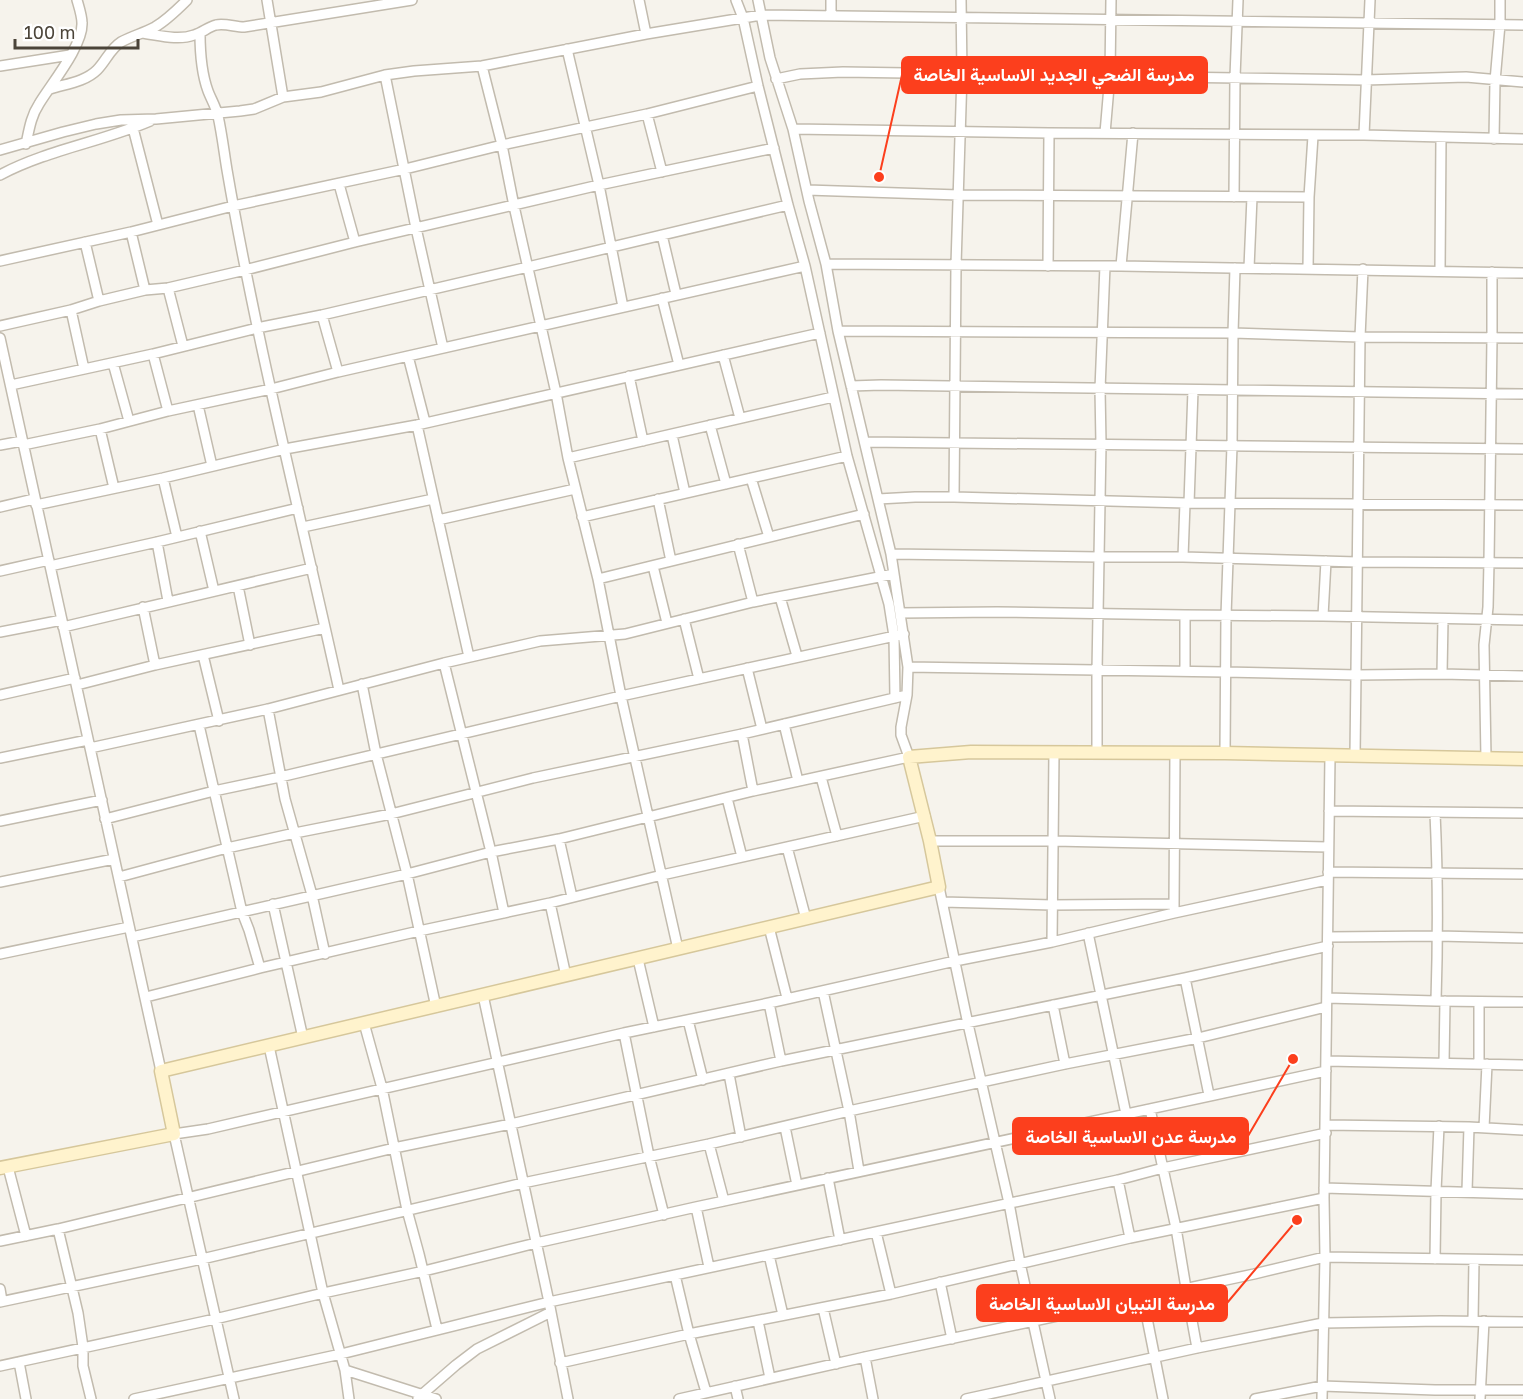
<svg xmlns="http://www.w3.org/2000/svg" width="1523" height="1399" font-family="'Golos Text',Vazirmatn,sans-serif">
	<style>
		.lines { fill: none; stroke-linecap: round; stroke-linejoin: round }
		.street-casing { stroke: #c2bbae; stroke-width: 12 }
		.secondary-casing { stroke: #d6c79b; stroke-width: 15 }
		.street { stroke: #fff; stroke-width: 9 }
		.secondary { stroke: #fff3cd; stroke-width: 12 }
		.leader { fill: none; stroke: #fc3f1d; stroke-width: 2 }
		.callout-dot { fill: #fc3f1d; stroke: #fff; stroke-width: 2 }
		.callout { fill: #fc3f1d; stroke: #fc3f1d; stroke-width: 2 }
		.callout-label { font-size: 18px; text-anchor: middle; font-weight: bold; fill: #fff }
	</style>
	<rect width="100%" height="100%" fill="#f6f3ec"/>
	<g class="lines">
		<defs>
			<path id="street" d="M267,0L283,97
				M639,0L646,34
				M736,0L743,18L758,86L788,205L805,266L847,456L889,604L894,636L895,698
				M831,16V0
				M142,33C158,35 178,41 194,35C202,33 208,27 216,25C225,23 235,27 244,27L412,0
				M200,33C200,53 201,72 208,91C211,99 216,107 218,116C222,134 224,152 227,170C257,345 301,517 339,690
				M567,49L599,185L623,307
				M0,66L70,55
				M482,66L502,145L514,206L556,393L568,458L598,579L621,696L678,949
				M385,75L416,228L443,348
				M776,79L800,74L843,72L1365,80L1466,77L1523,82
				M50,89C65,84 85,82 97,70C106,61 110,49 121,42C132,36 144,33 155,27C167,20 177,10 187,0
				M647,114L662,172
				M133,128L158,225
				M793,129L1049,133L1364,135L1523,139
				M1105,133L1110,75L1111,0
				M1364,135L1370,0
				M1494,139L1495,81L1500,24V0
				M26,144C29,130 31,116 39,104C51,84 83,46 82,23C82,16 79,7 77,0
				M0,150L63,132L96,124L121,120L156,119L240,111L254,109L283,97L321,92L385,75L414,71L482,66L646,34L761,15L1523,25
				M0,175C47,150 101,142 150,121
				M339,184L355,242
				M807,190L959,195L1309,197
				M1234,197L1235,77L1238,0
				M131,232L145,290
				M662,235L676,294
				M85,242L99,301
				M0,261L131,232L233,206L405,169L502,145L647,114L758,86
				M826,264L1121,266L1523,273
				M1048,266L1049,133
				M1121,266L1133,133
				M1249,268L1252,197
				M1308,269L1309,197L1313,136
				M1440,271L1441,138
				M168,288L183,346
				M662,298L679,365
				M71,310L84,369
				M322,315L338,372
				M0,326L71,310L99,301L145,290L168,288L245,270L355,242L599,185L774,148
				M838,331L1233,333L1360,337L1523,338
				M0,338L161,1071
				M153,354L168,411
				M723,355L740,418
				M408,356L425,422
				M113,363L129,421
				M629,376L643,441
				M11,385L153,354L257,328L322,315L528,267L788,205
				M851,386L881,385L1523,394
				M198,405L212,466
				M417,425L469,657
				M710,425L726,484
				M100,429L114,488
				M672,435L685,493
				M865,442L1523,449
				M0,445L22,441
				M23,445L100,429L168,411L271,389L338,372L805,266
				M568,458L833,397
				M163,478L177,537
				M751,478L769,537
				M954,497L956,265L962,74L961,0
				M658,499L671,561
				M878,499L915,497H954L1185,503L1523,505
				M1189,503L1193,390
				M36,505L163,478L285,449L417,425L820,333
				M0,507L34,499
				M582,517L847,456
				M438,520L575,489
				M303,527L433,499
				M200,531L214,591
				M157,542L168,601
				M738,544L753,602
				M891,554L1099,557H1183L1357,562L1523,563
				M1183,557L1185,503
				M50,566L157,542L298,508
				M653,566L667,623
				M0,571L49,560
				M598,579L864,514
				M238,586L250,645
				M780,597L797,656
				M143,607L155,665
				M900,613L997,612L1185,615L1323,616L1523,620
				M1323,616L1326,561
				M684,619L699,679
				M63,627L312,568
				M0,632L62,620
				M203,655L219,721
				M444,663L491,852L504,913
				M908,667L1225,672L1357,675L1442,674L1523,676
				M747,668L762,729
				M1185,671V615
				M1442,674L1443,619
				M362,684L376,754L407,874L436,1007
				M77,685L155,665L325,628
				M0,695L75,678
				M268,709L285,799L312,895L325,954
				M784,724L798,781
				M199,725L242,912L249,930L260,968
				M742,734L753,791
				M90,748L268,709L444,663L527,644L540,641L625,634L753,602L894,574
				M1097,753V671L1101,444L1100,389L1105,266
				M1225,753L1226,616L1232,446L1233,333L1235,268
				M1355,756L1360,337L1363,269
				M0,758L88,740
				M1486,758L1484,645L1488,607L1489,562L1492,338V272
				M821,777L837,836
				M727,798L742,857
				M1329,811L1523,813
				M1435,813C1438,876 1438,938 1436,1001
				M105,819L214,791L280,777L621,696L904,634
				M0,821L102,800
				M559,839L572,897
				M930,841H1054L1328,847
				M787,847L806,919
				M1328,872L1523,874
				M119,877L227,848L295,833L391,814L533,778L742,734L907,695
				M0,882L114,859
				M939,887L968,1024L1009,1203L1020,1263L1050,1399
				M943,902L1052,905L1173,904
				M550,903L566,976
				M273,904L303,1038
				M1174,908L1175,753
				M769,927L787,998
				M1088,933L1126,1114
				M132,937L407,874L491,852L559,839L753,791L909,757L901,735V727L907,695L908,667L891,554L838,331L826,264L809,201L793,129L770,58L758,0
				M1328,937L1438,936L1523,938
				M1052,942L1054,753
				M0,954L129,927
				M638,959L654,1027
				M1185,978L1209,1095
				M823,991L849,1111L859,1171
				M483,995L549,1302L568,1399
				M146,997L260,968L419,931L550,903L662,875L925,816
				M1327,998L1436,1001L1523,1002
				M769,1003L781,1061
				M1053,1005L1065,1064
				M688,1020L703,1080
				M364,1023L382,1088L407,1210L419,1254L437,1329
				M624,1033L649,1156L664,1215
				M269,1046L323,1293L345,1370L436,1399
				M1326,1061L1523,1065
				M1444,1063L1445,1001
				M1479,1063V1002
				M729,1074L741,1137
				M1150,1109L1176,1228L1186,1288L1197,1348
				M1326,1125L1469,1127L1523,1130
				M785,1127L797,1185
				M1484,1128L1487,1064
				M709,1144L724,1201
				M8,1167L26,1236
				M828,1178L840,1240
				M1118,1180L1130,1238
				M1324,1188L1523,1194
				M1467,1191L1469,1127
				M696,1207L709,1267
				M58,1229L78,1313L83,1347V1366L91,1399
				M876,1232L891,1294
				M0,1241L58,1229L394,1148L511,1124L781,1061L1185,978L1328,946
				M769,1255L783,1315
				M1435,1259L1436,1191L1439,1126
				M675,1275L689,1334L706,1392
				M940,1282L952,1339
				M0,1289L2,1301
				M1143,1298L1163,1399
				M0,1302L202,1259L523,1183L709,1144L849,1111L1065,1064L1198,1038L1326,1007
				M823,1308L836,1364
				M758,1321L770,1378
				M1473,1321L1474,1260
				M865,1357L873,1399
				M19,1362L26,1399
				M560,1363L689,1334L891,1294L1130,1238L1324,1198
				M0,1366L215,1319L323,1293L424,1271L536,1243L696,1207L1326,1071
				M345,1370L349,1399
				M735,1386L738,1399
				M418,1398L456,1365L477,1349L551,1312
				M134,1399L341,1354L549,1302L1118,1180L1163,1168L1326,1133
				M234,1399L174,1134L208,1129L624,1033L769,1003L955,961L1052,942L1174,913L1327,880
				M679,1399L865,1357L1254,1274L1325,1257L1523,1260
				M966,1399L1197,1348L1323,1323L1440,1321L1523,1322
				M1255,1399L1322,1386L1435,1390H1523
				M1322,1399L1325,1257L1324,1198L1330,756
				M1480,1399L1484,1321"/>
			<path id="secondary" d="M0,1168L174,1134L161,1071L939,887L930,841L909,757L971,752L1225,753L1523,759"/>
		</defs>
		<!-- street casing -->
		<use href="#street" class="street-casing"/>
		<!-- secondary casing -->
		<use href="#secondary" class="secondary-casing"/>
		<!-- street -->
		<use href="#street" class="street"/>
		<!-- secondary -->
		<use href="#secondary" class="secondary"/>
	</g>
	<!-- callouts -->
	<path class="leader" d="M879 177L902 75M1293 1059L1248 1136M1297 1220L1227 1303"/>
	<g class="callout-dot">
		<circle cx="879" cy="177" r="6"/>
		<circle cx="1293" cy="1059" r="6"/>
		<circle cx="1297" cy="1220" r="6"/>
	</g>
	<g class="callout">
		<rect x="902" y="57" width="305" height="36" rx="6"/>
		<rect x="1013" y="1118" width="235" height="36" rx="6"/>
		<rect x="977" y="1285" width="250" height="36" rx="6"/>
	</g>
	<g class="callout-label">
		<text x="1054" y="81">مدرسة الضحي الجديد الاساسية الخاصة</text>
		<text x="1131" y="1143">مدرسة عدن الاساسية الخاصة</text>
		<text x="1102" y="1310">مدرسة التبيان الاساسية الخاصة</text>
	</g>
	<!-- scale -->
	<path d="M15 39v9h123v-9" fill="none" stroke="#4b4439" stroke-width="3"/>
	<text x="24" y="39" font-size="18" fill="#4b4439" stroke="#ffffff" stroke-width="4.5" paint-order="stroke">100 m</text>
</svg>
